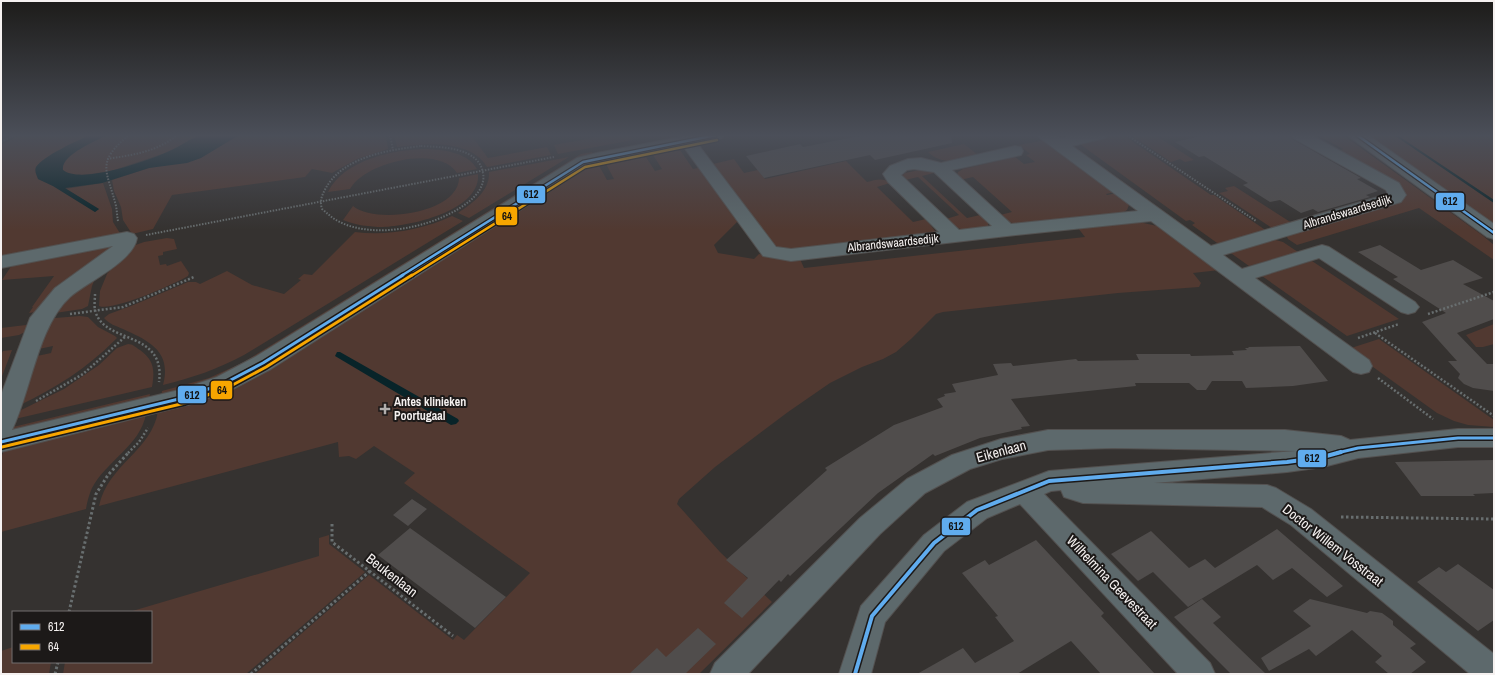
<svg xmlns="http://www.w3.org/2000/svg" width="1495" height="675" font-family="'Archivo Narrow',sans-serif">
	<style>
		.green { fill: #513931 }
		.water { fill: #082429 }
		.building { fill: #504d4c }
		.lines { fill: none; stroke-linecap: round; stroke-linejoin: round }
		.minor-casing { stroke: #535150; stroke-width: 2 }
		.path-far2 { stroke: #686e6f; stroke-width: 2; stroke-dasharray: 1.5 1.5; stroke-linecap: butt }
		.path-far1 { stroke: #686e6f; stroke-width: 2.5; stroke-dasharray: 2 2; stroke-linecap: butt }
		.path { stroke: #686e6f; stroke-width: 3; stroke-dasharray: 2.5 2.5; stroke-linecap: butt }
		.minor { fill: #5d696c; fill-rule: evenodd }
		.bus-1-far2-casing { stroke: #1c1918; stroke-width: 5 }
		.bus-1-far1-casing { stroke: #1c1918; stroke-width: 6 }
		.bus-1-casing { stroke: #1c1918; stroke-width: 7 }
		.bus-2-far1-casing { stroke: #1c1918; stroke-width: 5 }
		.bus-2-casing { stroke: #1c1918; stroke-width: 6 }
		.bus-1-far2 { stroke: #60acee; stroke-width: 2.5 }
		.bus-1-far1 { stroke: #60acee; stroke-width: 3 }
		.bus-1 { stroke: #60acee; stroke-width: 4 }
		.bus-2-far1 { stroke: #f7a600; stroke-width: 2.5 }
		.bus-2 { stroke: #f7a600; stroke-width: 3 }
		.poi-dot { fill: #b2aead; stroke: #1c1918; stroke-width: 1.5 }
		.labels { text-anchor: middle; stroke-width: 4; stroke-linejoin: round; paint-order: stroke }
		.street-label { font-size: 12px; fill: #f5f1f0; stroke: #1c1918 }
		.poi-label { font-size: 12px; font-weight: bold; fill: #f5f1f0; stroke: #1c1918; text-anchor: start }
		.near-street-label { font-size: 14px; fill: #f5f1f0; stroke: #1c1918 }
		.line-badge { stroke: #1c1918; stroke-width: 1.5 }
		.pale-badge-label { font-size: 11px; text-anchor: middle; font-weight: bold; fill: #111 }
	</style>
	<rect width="100%" height="100%" fill="#353230"/>
	<!-- green -->
	<path class="green" d="M20,135H90L64,147L38,179L53,186L95,212L99,209L65,189L103,183L112,209L113,222L121,235L1,259V145Z
		M107,135H201L165,153L111,171L76,176L70,175L63,170C61,155 96,141 107,135Z
		M239,135H386L388,149L357,159L332,173L312,169L305,177L172,195L153,229L132,234L123,220L121,207L114,191L112,180L149,168L205,155Z
		M394,135H471L488,158L547,147L551,155L487,167C471,139 425,143 397,147Z
		M608,135H630L633,140L558,154L554,145Z
		M1111,135H1123L1211,195H1214L1264,229L1265,231L1220,245L1192,225L1195,223L1190,220L1186,221L1077,142Z
		M1131,135H1155L1194,160L1185,162L1180,159L1171,162Z
		M1307,135H1343L1482,235L1494,245V260L1419,208L1297,245L1288,239L1286,235L1401,200L1334,152L1343,149L1319,136L1312,138Z
		M1363,135H1394L1494,203V226Z
		M1397,135H1494V200Z
		M1045,140L1115,192L1106,194L1107,195L1117,193L1132,204L1129,205L1127,210L1122,213L1015,224L1007,221L1000,215L1012,212L973,177L960,180L957,175L958,172L963,169L1015,157L1024,164L1035,162L1026,155L1030,154L1019,145Z
		M964,144L978,155C959,159 944,167 928,152Z
		M1071,147H1075L1180,223L1176,224Z
		M428,149C446,150 468,153 477,169L457,173C439,144 365,162 350,189L328,192C344,159 396,149 428,149Z
		M680,150L693,169L702,167L738,221L714,245L718,253L754,259L759,254L791,260L800,259L804,268L1085,237L1078,228L1139,222L1157,226L1160,225L1220,270L1193,273L1201,283L1199,287L1118,293L943,312L936,314L911,339L896,352L883,359L862,367L830,383L788,412L715,467L679,499L677,504L720,552L772,602L699,674H255L369,575L453,640L457,635L464,640L530,573L404,483L415,473L374,446L356,459L349,456L339,457L338,442L99,506C108,464 152,451 158,411L191,402L586,166L597,162L607,180L614,179L606,164L646,157L655,171L662,169L653,155Z
		M592,152L594,155L232,373L161,397L162,391L209,378L244,362L581,154Z
		M569,157L469,218L458,213C473,203 490,191 489,172Z
		M734,159L744,173L758,170L765,179L846,161L867,182C875,180 883,177 890,183L877,187L913,222L926,219L935,231L932,234L786,250L772,247L713,164Z
		M919,170L933,172L934,173L922,176L967,218L980,215L988,222V227C966,229 963,235 946,219L959,215L918,177L905,180L902,176L905,173Z
		M478,174C481,211 410,226 383,227C369,227 356,225 343,220L353,206C376,225 459,213 459,178Z
		M1234,186L1295,225L1276,229L1272,228L1219,193L1228,191L1225,188Z
		M452,216L463,221L244,355C218,369 192,378 163,385C172,351 149,341 123,329C116,326 109,324 104,318L109,314L131,306L188,282H196L200,284L227,271L252,285L284,294L301,280L298,279L304,274L312,275L355,232C387,236 422,230 452,216Z
		M167,238L174,239L177,249L163,252V255L158,256L160,265L166,264L167,266L181,261L189,273L188,276C175,284 111,312 99,306L100,291L107,274L130,247L144,242Z
		M1272,239L1283,242L1298,252L1249,266L1228,251Z
		M116,245L36,312L29,313L33,307H32L54,276L2,280L14,262Z
		M1312,261L1399,319L1347,336L1262,276Z
		M97,274L92,286L88,306L82,309L55,313L56,307Z
		M80,316L88,317L98,327L115,336L117,338L115,340C87,368 56,388 20,405L37,356L51,353L53,346L39,349L50,321L55,318Z
		M1494,324V344L1483,347H1476L1466,335Z
		M26,325L28,326L27,331L19,335L1,338V328Z
		M1379,339L1494,420V427L1468,425L1454,421L1437,413L1348,349Z
		M128,344C133,344 135,347 140,350C154,360 155,370 152,387L15,419L17,412L64,389L99,365L117,348Z
		M12,350L1,379V354L3,351Z
		M150,394L149,399L11,432L13,427Z
		M146,414C140,446 107,460 92,488C89,495 87,502 86,509L1,532V458L4,450Z
		M329,535V544L365,572L246,674H63L65,662H151V612H129L319,556V538Z
		M13,647V662H51L49,674H1V651Z"/>
	<!-- water -->
	<path class="water" d="M90,135H107C96,141 60,155 63,170C82,185 150,160 172,150C181,146 192,137 202,135C213,133 227,135 239,135L201,158L187,163L149,168L102,183L65,188L99,209L95,212L53,186L38,179C37,176 34,171 36,167C43,156 77,141 90,135Z
		M1394,135H1397L1494,200V203Z
		M337,352H340L458,419L459,421L456,424L451,425L335,356Z"/>
	<!-- building -->
	<path class="building" d="M865,135H951L952,143L875,160L870,155L764,178L746,156L800,144L803,147Z
		M1205,135H1290L1292,139L1361,178L1357,179L1378,191L1366,195L1370,197L1318,212L1313,209L1301,213L1280,200L1270,202L1243,185L1248,183L1204,156L1199,157L1175,142Z
		M1380,245L1421,270L1453,260L1483,278L1463,284L1494,301V319L1457,333L1487,364H1494V391L1473,388L1464,384L1458,378L1460,374L1448,361H1457L1422,322L1446,313L1393,279L1398,277L1358,252Z
		M1300,346L1328,381L1293,386L1246,388L1242,381H1212L1206,390H1197L1189,383H1135L1136,386L1011,399L1030,426L1021,427L1022,429L980,438L935,456L933,454L878,493L790,576L788,574L781,582L779,580L742,618L724,603L748,578L726,560L827,470L825,468L894,425L943,407L937,399L945,396L944,394L956,392L952,384L998,375L993,364L1011,363L1013,366L1076,359L1078,361L1139,360L1136,354H1190L1191,356L1234,355L1232,351L1247,350L1245,348H1249L1248,347Z
		M1494,460V493L1473,494L1475,496H1421L1395,462Z
		M412,499L427,509L408,526L393,515Z
		M410,528L506,597L475,628L378,555Z
		M1277,529L1343,586L1327,597L1292,568L1273,580L1257,565L1188,607L1153,572L1138,581L1111,554L1151,531L1189,568L1205,559L1215,568Z
		M1036,540L1104,613L1101,616L1155,674H1101L1071,641L1017,674H917L963,648L975,663L1014,641L995,617L998,616L962,573L985,560L989,565Z
		M1458,564L1494,590V620L1478,631L1417,582L1439,567L1446,572Z
		M1202,599L1221,617L1213,623L1266,674H1231L1174,617Z
		M1310,599L1367,613L1370,611L1382,613L1393,621V625L1416,644L1410,648L1426,662L1410,674H1389L1375,662L1382,656L1352,630L1316,656L1309,649L1269,671L1261,658L1311,626L1293,611Z
		M698,628L716,644L685,674H629L657,648L666,657Z"/>
	<g class="lines">
		<defs>
			<path id="minor" d="M691,135H724L722,138L697,143L776,247L791,249L939,232L888,182L883,174L890,166L908,159L921,158L941,163L1015,146L1021,147L1023,151L1021,155L952,170L1011,224L1138,211L1040,138L1038,135H1056L1061,138L1077,135H1107L1105,138L1072,146L1211,246L1388,194L1386,190L1293,138L1291,135H1311L1399,183L1406,195L1401,202L1223,255L1242,269L1315,247L1322,245L1329,247L1415,302L1419,307L1415,312L1408,314L1401,312L1319,258L1255,278L1369,360L1372,366L1369,372L1361,374L1353,372L1151,221L1007,236L791,261L763,256L683,146L589,166L271,369L233,389L191,404L1,452V395L30,318L55,288L113,246L1,268V256L127,232L134,234L137,238C133,262 87,282 70,297C38,326 31,391 12,430L179,390L217,377L255,357L577,158L597,153ZM914,169L934,172L992,226L959,230L901,175L907,170Z
				M1349,135H1368L1494,224V239L1487,237L1351,138Z
				M1458,429H1494V447H1458L1358,458L1323,467L1287,472L1154,483L1267,485L1276,488L1311,509L1494,654V674H1470L1291,525L1262,507L1083,503L1064,497L1061,490L1051,491L1044,494L1210,663L1215,674H1178L1020,504L987,518L944,551L885,622L871,674H839L861,606L924,535L967,502L1049,471L1296,451L1113,448L1048,450L1002,459L970,469L925,493L880,534L748,674H710L715,663L860,518L907,479L952,455L1001,439L1048,430H1285L1341,436L1350,440Z"/>
		</defs>
		<!-- minor casing -->
		<use href="#minor" class="minor-casing"/>
		<!-- path-far2 -->
		<path class="path-far2" d="M390,135L393,150
			M1127,135L1256,221
			M1,142L15,135
			M421,146C441,147 479,147 483,173C485,182 480,191 474,197C444,226 374,242 336,220C331,217 327,213 322,209C319,200 323,193 327,186C346,156 389,150 421,146Z
			M107,159C132,155 157,152 177,135
			M118,221C117,216 117,211 116,206C107,170 95,163 129,135
			M146,235L554,157"/>
		<!-- path-far1 -->
		<path class="path-far1" d="M95,294C95,299 94,305 95,310C103,345 166,329 159,382
			M70,314L123,307L194,277
			M1428,314L1494,292
			M1375,333L1494,416
			M1358,338L1399,324
			M1378,378L1433,419
			M36,401L83,374L126,336
			M128,453L139,442L148,428"/>
		<!-- path -->
		<path class="path" d="M1341,517L1494,519
			M332,524V542L453,636
			M69,612L96,494L108,475L129,452
			M55,674L58,662
			M251,674L370,571"/>
		<!-- minor -->
		<use href="#minor" class="minor"/>
		<defs>
			<path id="bus-1-far2" d="M1357,135L1494,233
				M401,276L583,162L716,135"/>
			<path id="bus-1-far1" d="M1,442L183,398L225,383L263,363L403,275
				M1337,453L1358,448L1458,438H1494"/>
			<path id="bus-1" d="M855,674L872,616L934,543L977,510L1049,481L1287,462L1323,457L1341,452"/>
			<path id="bus-2-far1" d="M411,276L585,167L717,140"/>
			<path id="bus-2" d="M2,447L185,403L227,388L266,367L412,275"/>
		</defs>
		<!-- bus-1-far2 casing -->
		<use href="#bus-1-far2" class="bus-1-far2-casing"/>
		<!-- bus-1-far1 casing -->
		<use href="#bus-1-far1" class="bus-1-far1-casing"/>
		<!-- bus-1 casing -->
		<use href="#bus-1" class="bus-1-casing"/>
		<!-- bus-2-far1 casing -->
		<use href="#bus-2-far1" class="bus-2-far1-casing"/>
		<!-- bus-2 casing -->
		<use href="#bus-2" class="bus-2-casing"/>
		<!-- bus-1-far2 -->
		<use href="#bus-1-far2" class="bus-1-far2"/>
		<!-- bus-1-far1 -->
		<use href="#bus-1-far1" class="bus-1-far1"/>
		<!-- bus-1 -->
		<use href="#bus-1" class="bus-1"/>
		<!-- bus-2-far1 -->
		<use href="#bus-2-far1" class="bus-2-far1"/>
		<!-- bus-2 -->
		<use href="#bus-2" class="bus-2"/>
	</g>
	<!-- sky -->
	<linearGradient id="sky" x2="0" y2="1"><stop stop-color="#1d1c1a"/><stop offset="0.59" stop-color="#4b4f59"/><stop offset="1" stop-color="#4b4f59" stop-opacity="0"/></linearGradient>
	<rect width="1495" height="230" fill="url(#sky)"/>
	<!-- markers -->
	<path class="poi-dot" d="M383 403h4v4h4v4h-4v4h-4v-4h-4v-4h4z"/>
	<g class="labels">
		<!-- street labels -->
		<g class="street-label">
			<text transform="translate(1347 212) rotate(-17)" y="4">Albrandswaardsedijk</text>
			<text transform="translate(893 243) rotate(-6)" y="4">Albrandswaardsedijk</text>
		</g>
		<!-- poi labels -->
		<g class="poi-label">
			<text x="394" y="406">Antes klinieken<tspan x="394" dy="14">Poortugaal</tspan></text>
		</g>
		<!-- near-street labels -->
		<g class="near-street-label">
			<text transform="translate(1001 451) rotate(-15)" y="5">Eikenlaan</text>
			<text transform="translate(1333 545) rotate(38)" y="5">Doctor Willem Vosstraat</text>
			<text transform="translate(392 575) rotate(38)" y="5">Beukenlaan</text>
			<text transform="translate(1112 582) rotate(46)" y="5">Wilhelmina Geevestraat</text>
		</g>
	</g>
	<g class="line-badge">
		<rect x="516" y="185" width="30" height="19" rx="4" fill="#60acee"/>
		<rect x="1435" y="192" width="30" height="19" rx="4" fill="#60acee"/>
		<rect x="495" y="206" width="23" height="20" rx="4" fill="#f7a600"/>
		<rect x="210" y="380" width="23" height="20" rx="4" fill="#f7a600"/>
		<rect x="177" y="385" width="30" height="19" rx="4" fill="#60acee"/>
		<rect x="1297" y="449" width="30" height="19" rx="4" fill="#60acee"/>
		<rect x="941" y="517" width="30" height="19" rx="4" fill="#60acee"/>
	</g>
	<g class="pale-badge-label">
		<text x="531" y="198">612</text>
		<text x="1450" y="205">612</text>
		<text x="507" y="220">64</text>
		<text x="222" y="394">64</text>
		<text x="192" y="399">612</text>
		<text x="1312" y="462">612</text>
		<text x="956" y="530">612</text>
	</g>
	<!-- border -->
	<rect width="1495" height="675" fill="none" stroke="#f5f1f0" stroke-width="4"/>
	<!-- legend -->
	<rect x="12" y="611" width="140" height="52" fill="#1c1918" stroke="#736f6e"/>
	<rect x="20" y="624" width="20" height="6" fill="#60acee" stroke="#736f6e"/>
	<text x="48" y="631" font-size="12" fill="#f5f1f0">612</text>
	<rect x="20" y="644" width="20" height="6" fill="#f7a600" stroke="#736f6e"/>
	<text x="48" y="651" font-size="12" fill="#f5f1f0">64</text>
</svg>
